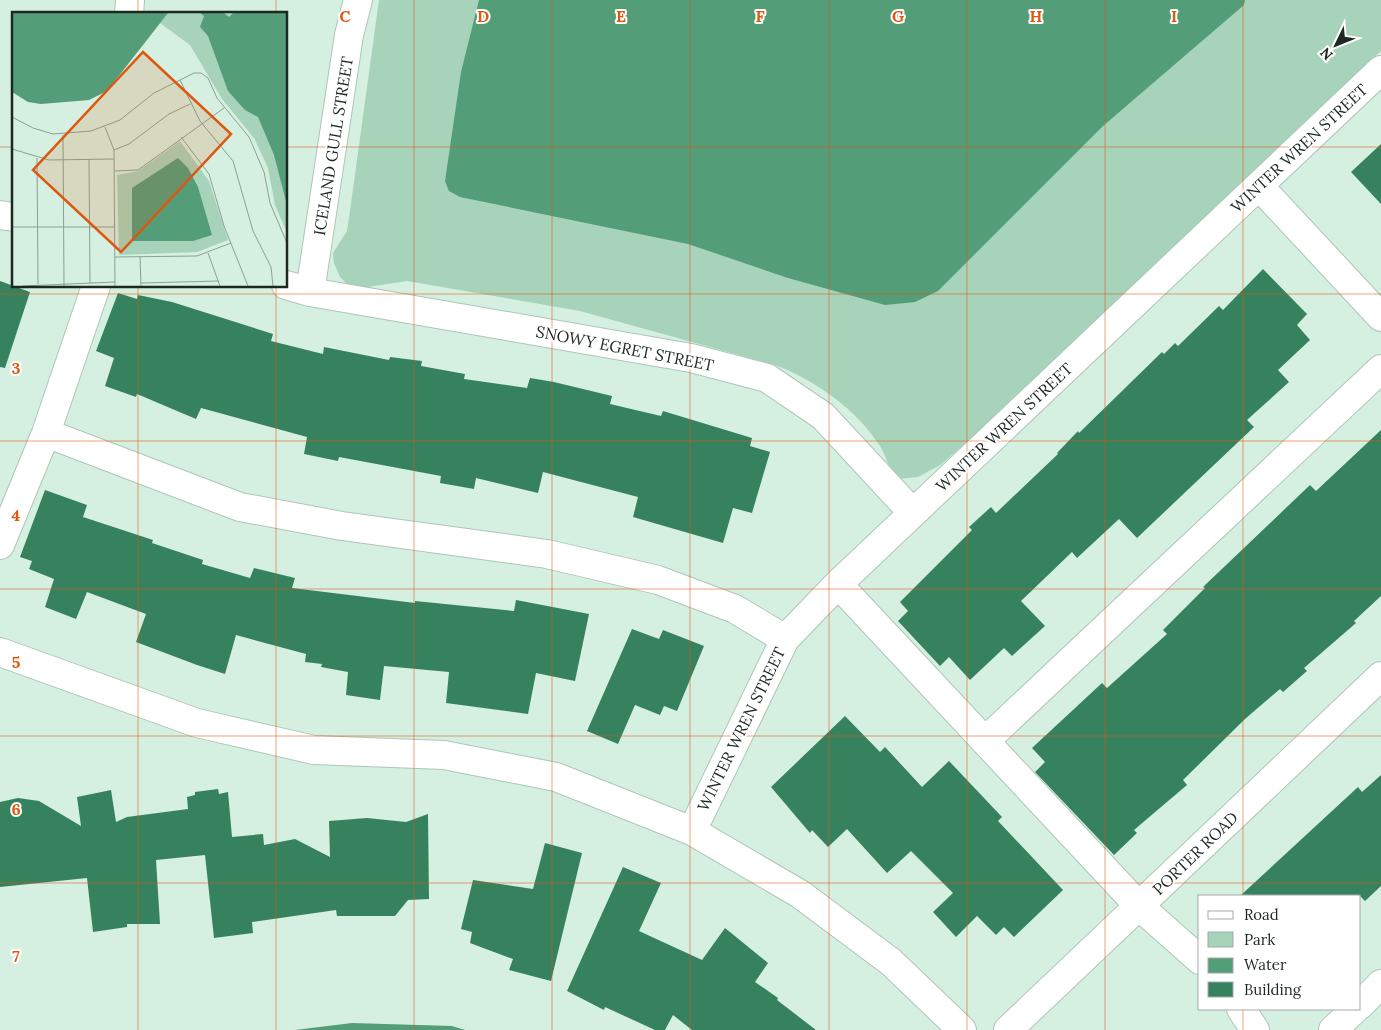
<svg xmlns="http://www.w3.org/2000/svg" width="1381" height="1030" font-family="Lora,serif">
	<style>
		.green { fill: #a7d3ba }
		.water { fill: #549d79 }
		.building { fill: #37825e }
		.lines { fill: none; stroke-linecap: round; stroke-linejoin: round }
		.minor-casing { stroke: #adc6b8; stroke-width: 30 }
		.minor { stroke: #fff; stroke-width: 28 }
		.grid { fill: none; stroke: #de570d; stroke-width: 1; stroke-opacity: 0.55 }
		.labels { text-anchor: middle; stroke-width: 4; stroke-linejoin: round; paint-order: stroke }
		.street-label { font-size: 16px; fill: #1e2822; stroke: #fff }
		.inset-road { fill: none; stroke: #8c9f94; stroke-width: 1 }
		.view { fill: #de570d; fill-opacity: 0.15; stroke: #de570d; stroke-width: 2.5 }
		.inset-edge { fill: none; stroke: #1e2822; stroke-width: 2.5 }
		.grid-label { font-size: 16px; text-anchor: middle; font-weight: bold; fill: #de570d; stroke: #fff; stroke-width: 4; stroke-linejoin: round; paint-order: stroke }
	</style>
	<rect width="100%" height="100%" fill="#d5efe0"/>
	<!-- green -->
	<path class="green" d="M379,0H1381V51L982,429L940,465L918,477L898,479C888,469 887,457 880,446C856,409 815,380 775,365L580,311L407,281L361,288L347,284L340,277L334,263L333,253L347,231L349,218Z"/>
	<!-- water -->
	<path class="water" d="M479,0H1245L1244,5L1103,126L938,291L915,302L885,305L788,278L688,244L460,197L449,191L445,181L461,72Z
		M352,1023L452,1026L465,1030H295Z"/>
	<!-- building -->
	<path class="building" d="M1381,144V204L1351,172Z
		M1263,269L1307,314L1297,325L1310,340L1278,370L1289,382L1247,420L1254,427L1137,538L1119,519L1077,558L1072,552L1021,601L1045,626L1012,656L1004,648L970,680L949,657L940,666L898,621L908,611L900,602L972,530L969,527L991,507L996,513L1058,454L1057,453L1078,431L1079,433L1162,352L1164,354L1175,343L1178,346L1219,306L1223,310Z
		M0,281L30,292L5,368L0,367Z
		M118,293L137,299L138,295L172,302L273,334L271,341L323,354L324,347L389,360L390,357L422,361L421,366L465,374L464,379L527,388L530,378L554,382L612,396L610,404L661,416L663,411L752,438L750,446L770,452L752,513L733,508L723,543L633,517L638,497L543,472L538,493L476,478L474,489L440,483L441,476L339,457L338,461L304,454L307,437L201,408L196,419L137,394L136,397L105,386L114,358L96,351Z
		M1381,430V596L1354,621L1356,623L1304,668L1307,671L1283,692L1280,689L1245,719L1183,780L1187,785L1134,830L1137,833L1114,855L1035,772L1045,762L1032,748L1102,683L1107,688L1167,634L1163,630L1205,588L1203,587L1310,485L1316,491Z
		M45,490L87,505L83,517L153,540L152,543L203,560L202,564L250,578L254,568L295,578L292,588L415,603V601L514,611L516,600L589,614L575,681L536,673L528,714L446,703L449,672L384,666L380,700L346,695L348,672L321,667L322,664L305,662L306,654L236,635L225,674L197,665L136,642L146,614L87,592L76,619L45,607L54,579L29,569L32,561L20,557Z
		M632,629L659,639L663,630L704,646L677,711L664,706L660,715L635,705L618,744L587,731Z
		M845,716L880,752L885,747L922,787L949,761L1002,817L998,821L1063,890L1014,937L1004,927L996,935L977,916L956,937L933,912L953,893L911,851L887,873L847,829L828,847L812,830L810,833L771,787Z
		M1381,775V886L1365,901L1360,896H1240L1358,787L1362,792Z
		M218,789L219,794L228,792L232,837L263,834L264,845L295,839L330,857L329,821L367,818L406,822L428,814L429,899L408,900L395,916H337L336,910L252,922L253,933L214,938L205,855L156,860L160,924H127V927L93,932L87,878L0,887V802L18,798L39,801L81,826L77,797L111,790L116,822L127,817L188,809L187,797L195,795V792Z
		M545,843L582,853L551,981L509,970L513,959L470,943L472,932L461,929L473,880L533,889Z
		M623,867L661,883L639,931L702,960L725,928L768,963L755,982L778,998L777,1000L816,1030H692L673,1015L665,1030H655L605,1007L604,1010L567,991Z"/>
	<g class="lines">
		<defs>
			<path id="minor" d="M129,14L130,0
				M1259,186L1381,317
				M0,215L14,217
				M286,285L310,292L691,358L767,378L823,416L913,513
				M310,292L349,35L358,0
				M46,433L240,507L342,526L547,554L658,580L735,609L785,639
				M0,545L46,433L96,286
				M838,584L1139,906L1200,960
				M0,652L197,723L314,750L444,755L556,777L692,831L800,894L891,962L962,1030
				M985,741L1381,369
				M692,831L785,639L838,584L1381,70
				M1360,1005L1381,984
				M1241,1009L1255,1030
				M1008,1030L1381,676
				M1333,1030L1355,1009"/>
		</defs>
		<!-- minor casing -->
		<use href="#minor" class="minor-casing"/>
		<!-- minor -->
		<use href="#minor" class="minor"/>
	</g>
	<!-- grid -->
	<path class="grid" d="M138,0V14M276,0V14M414,0V1030M552,0V1030M690,0V1030M829,0V1030M967,0V1030M1105,0V1030M1243,0V896M0,147H14M286,147H1381M138,286V1030M276,286V1030M0,294H1381M0,441H1381M0,589H1381M0,736H1381M0,883H1381M1243,1009V1030"/>
	<g class="labels">
		<!-- street labels -->
		<g class="street-label">
			<text transform="translate(333 146) rotate(-81)" y="6">ICELAND GULL STREET</text>
			<text transform="translate(1299 148) rotate(-43)" y="6">WINTER WREN STREET</text>
			<text transform="translate(625 348) rotate(11)" y="6">SNOWY EGRET STREET</text>
			<text transform="translate(1004 427) rotate(-43)" y="6">WINTER WREN STREET</text>
			<text transform="translate(741 729) rotate(-64)" y="6">WINTER WREN STREET</text>
			<text transform="translate(1195 853) rotate(-44)" y="6">PORTER ROAD</text>
		</g>
	</g>
	<!-- overview -->
	<g transform="translate(12 12)">
		<rect width="275" height="275" fill="#d5efe0"/>
		<path d="M156,1H275V221L263,193L256,156L242,126L210,87L178,33L148,11ZM168,129L197,169L216,228L185,240L107,243L105,163L126,159Z" fill="#a7d3ba"/>
		<path d="M0,1H156L95,79L77,88L29,92L16,90L0,80ZM188,1H212L217,5L221,1H274L275,193L262,143L246,105L233,98L216,79L196,24L188,15L192,4ZM166,146L176,156L186,175L200,223L181,229H120V176Z" fill="#549d79"/>
		<path class="inset-road" d="M168,68L188,109L221,149L241,219L259,255L261,274M0,105L21,116L41,122L79,119L108,108L142,81L182,61H189L196,66L205,86L237,125L252,160L258,191L275,231M93,115L102,138L103,274M51,123L52,274M169,125L197,162L212,214L236,274M0,137L37,148L102,147M102,138L117,132L157,102L178,92M25,146L26,272M77,147L78,271M103,159L126,158L212,96M0,201V220M0,215H103M196,241L208,274M103,245L185,244L219,231M128,245L129,274M129,271L207,269M11,274L103,270"/>
		<path class="view" d="M131,40L219,122L109,240L21,158Z"/>
		<rect width="275" height="275" class="inset-edge"/>
	</g>
	<g class="grid-label">
		<text x="345" y="22">C</text>
		<text x="483" y="22">D</text>
		<text x="621" y="22">E</text>
		<text x="760" y="22">F</text>
		<text x="898" y="22">G</text>
		<text x="1036" y="22">H</text>
		<text x="1174" y="22">I</text>
		<text x="16" y="374">3</text>
		<text x="16" y="521">4</text>
		<text x="16" y="668">5</text>
		<text x="16" y="815">6</text>
		<text x="16" y="962">7</text>
	</g>
	<!-- legend -->
	<rect x="1198" y="895" width="162" height="115" fill="#ffffff" stroke="#a5a9a7"/>
	<rect x="1208" y="911" width="25" height="8" fill="#ffffff" stroke="#a5a9a7"/>
	<text x="1244" y="920" font-size="15" fill="#1e2822">Road</text>
	<rect x="1208" y="932" width="25" height="15" fill="#a7d3ba" stroke="#a5a9a7"/>
	<text x="1244" y="945" font-size="15" fill="#1e2822">Park</text>
	<rect x="1208" y="958" width="25" height="15" fill="#549d79" stroke="#a5a9a7"/>
	<text x="1244" y="970" font-size="15" fill="#1e2822">Water</text>
	<rect x="1208" y="982" width="25" height="15" fill="#37825e" stroke="#a5a9a7"/>
	<text x="1244" y="995" font-size="15" fill="#1e2822">Building</text>
	<!-- north arrow -->
	<g transform="translate(1336 45) rotate(227)" stroke="#ffffff" stroke-width="4" paint-order="stroke">
	<path d="M0-4L9 19L0 12L-9 19Z" fill="#1e2822"/>
	<text y="-8" font-size="14" font-weight="bold" text-anchor="middle" fill="#1e2822">N</text>
	</g>
</svg>
